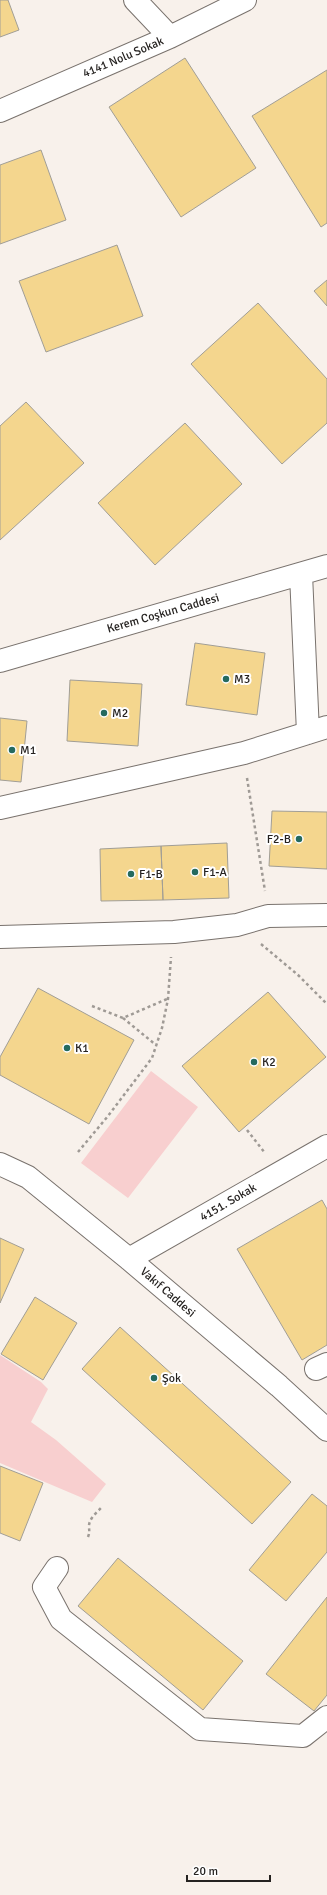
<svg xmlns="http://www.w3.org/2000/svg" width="327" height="1895" font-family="Signika,sans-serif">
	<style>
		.green { fill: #f8cfcf }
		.building { fill: #f4d68e; stroke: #a19e96 }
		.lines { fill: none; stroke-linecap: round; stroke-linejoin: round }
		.minor-casing { stroke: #79726d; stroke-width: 24 }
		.path { stroke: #9f9a95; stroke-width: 2.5; stroke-dasharray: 3 3; stroke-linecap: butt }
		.minor { stroke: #fff; stroke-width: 22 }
		.poi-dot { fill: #246a5f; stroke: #fff; stroke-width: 1.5 }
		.labels { text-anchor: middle; stroke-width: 4; stroke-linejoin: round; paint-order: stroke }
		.street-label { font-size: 12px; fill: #252220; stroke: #fff }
		.poi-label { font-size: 12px; fill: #252220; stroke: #fff; text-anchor: start }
	</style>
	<rect width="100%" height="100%" fill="#f8f1eb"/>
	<!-- green -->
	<path class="green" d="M151,1071L198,1107L128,1198L81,1163Z
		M0,1355L41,1382L48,1389L31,1422L56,1440L106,1484L92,1502L0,1463Z"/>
	<!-- building -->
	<path class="building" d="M0,0H8L19,30L0,37Z
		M185,58L256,168L181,217L109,107Z
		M327,70V223L321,227L252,116Z
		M41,150L66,220L0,244V165Z
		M117,245L143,316L46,352L19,281Z
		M327,280V306L314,291Z
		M258,303L327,379V423L282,464L191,364Z
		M26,402L84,463L0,540V426Z
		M185,423L242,484L155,565L98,503Z
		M195,643L265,653L257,715L186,705Z
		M70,680L142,684L138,746L67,741Z
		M0,718L27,721L21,782L0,780Z
		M272,811L327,812V869L269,866Z
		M227,843L229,898L163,900L161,846Z
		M161,846L163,900L101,901L100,849Z
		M38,988L134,1040L89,1124L0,1075V1057Z
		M268,992L326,1057L239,1132L182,1066Z
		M322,1200L327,1209V1345L302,1360L237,1249Z
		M0,1238L24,1249L0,1303Z
		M35,1297L77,1323L43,1380L1,1354Z
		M120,1327L291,1482L252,1524L82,1369Z
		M0,1466L43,1483L20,1541L0,1533Z
		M312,1494L327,1506V1552L286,1601L249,1570Z
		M118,1558L243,1661L203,1710L78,1606Z
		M327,1597V1695L314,1711L266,1674Z"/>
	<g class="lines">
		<defs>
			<path id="minor" d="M135,0L170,37
				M0,111L170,37L245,0
				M301,574L308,733
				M0,661L327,566
				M0,808L244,753L327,727
				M0,937L174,932L237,925L268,916L327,915
				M0,1164L28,1177L129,1259L279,1386L327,1430
				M129,1259L327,1146
				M316,1369L327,1364
				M57,1568L44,1587L61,1619L200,1729L303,1736L327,1717"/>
		</defs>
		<!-- minor casing -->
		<use href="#minor" class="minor-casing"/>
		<!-- path -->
		<path class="path" d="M247,778L265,891
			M261,944L298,975L327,1004
			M92,1006L123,1018L167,999
			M123,1018L156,1045
			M247,1130L265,1153
			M78,1152L108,1116L152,1058L162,1028L168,999L171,957
			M88,1537C90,1532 89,1530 89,1526C89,1519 96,1513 101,1508"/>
		<!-- minor -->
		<use href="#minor" class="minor"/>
	</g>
	<!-- markers -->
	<g class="poi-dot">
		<circle cx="226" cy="679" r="4"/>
		<circle cx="104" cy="713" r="4"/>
		<circle cx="12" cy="750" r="4"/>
		<circle cx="299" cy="839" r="4"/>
		<circle cx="195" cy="872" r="4"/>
		<circle cx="131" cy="874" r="4"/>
		<circle cx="67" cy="1048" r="4"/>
		<circle cx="254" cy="1062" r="4"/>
		<circle cx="154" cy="1378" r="4"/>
	</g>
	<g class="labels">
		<!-- street labels -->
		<g class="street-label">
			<text transform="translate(123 57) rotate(-23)" y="4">4141 Nolu Sokak</text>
			<text transform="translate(163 613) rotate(-16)" y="4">Kerem Coşkun Caddesi</text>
			<text transform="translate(228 1202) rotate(-30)" y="4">4151. Sokak</text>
			<text transform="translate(168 1292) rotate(41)" y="4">Vakıf Caddesi</text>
		</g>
		<!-- poi labels -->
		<g class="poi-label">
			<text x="234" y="683">M3</text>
			<text x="112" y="717">M2</text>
			<text x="20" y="754">M1</text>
			<text x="291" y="843" text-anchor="end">F2-B</text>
			<text x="203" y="876">F1-A</text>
			<text x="139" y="878">F1-B</text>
			<text x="75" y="1052">K1</text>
			<text x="262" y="1066">K2</text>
			<text x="162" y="1382">Şok</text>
		</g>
	</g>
	<!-- scale -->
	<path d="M187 1875v6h83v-6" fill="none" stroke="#252220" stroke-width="2"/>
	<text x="193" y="1875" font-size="12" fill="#252220" stroke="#ffffff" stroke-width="3" paint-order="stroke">20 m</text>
</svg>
